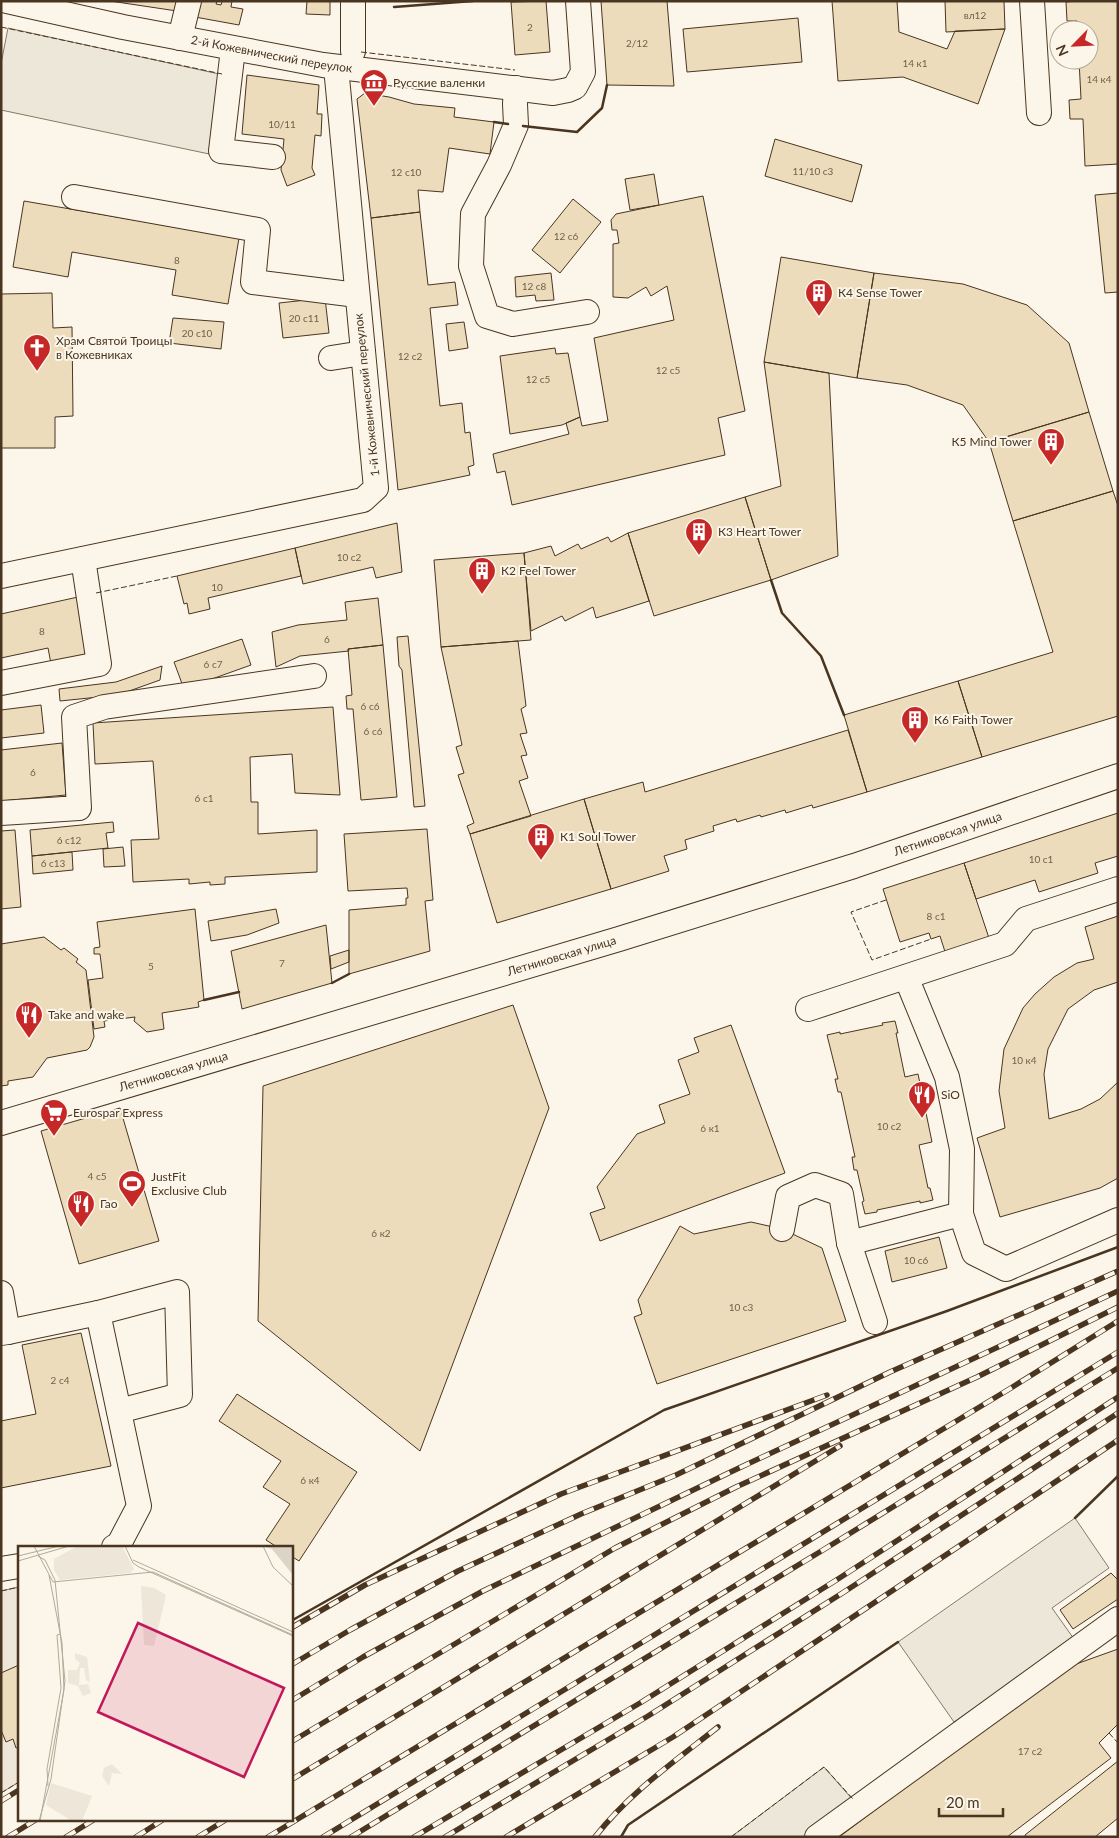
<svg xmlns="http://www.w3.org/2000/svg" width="1119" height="1838" font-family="Lato,sans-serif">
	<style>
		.green { fill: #ede6d9; stroke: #887966 }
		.parking { fill: #ede7d9; stroke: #887966 }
		.building { fill: #ecdcbc; stroke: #4a3520 }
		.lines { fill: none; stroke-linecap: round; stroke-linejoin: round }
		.minor-casing { stroke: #4a3520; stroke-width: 26 }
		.minor { stroke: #fbf6e9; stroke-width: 24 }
		.rail-casing { stroke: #4a3520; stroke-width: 5.5 }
		.rail { stroke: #fbf6e9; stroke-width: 4; stroke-dasharray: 11; stroke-linecap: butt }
		.fence { stroke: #4a3520; stroke-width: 1; stroke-dasharray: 6 2.5; stroke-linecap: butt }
		.wall { stroke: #4a3520; stroke-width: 2.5 }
		.labels { text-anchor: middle; stroke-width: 4; stroke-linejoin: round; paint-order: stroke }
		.number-label { font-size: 10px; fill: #725f47 }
		.street-label { font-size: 12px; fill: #4a3520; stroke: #fbf6e9 }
		.poi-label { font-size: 12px; fill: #4a3520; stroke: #fbf6e9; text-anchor: start }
		.inset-road { fill: none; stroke: #b4a999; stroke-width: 1 }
		.view { fill: #c2185b; fill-opacity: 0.15; stroke: #c2185b; stroke-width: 2.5 }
		.inset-edge { fill: none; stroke: #4a3520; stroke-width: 2.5 }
	</style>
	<rect width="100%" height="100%" fill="#fbf6e9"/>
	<!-- green -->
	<path class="green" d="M19,1587V1782L1,1793V1591Z"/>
	<!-- parking -->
	<path class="parking" d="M8,28L219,74L214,155L1,110V64Z
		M1075,1518L1109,1568L1052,1608L1074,1639L954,1722L898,1642Z
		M824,1767L867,1816L839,1837H731Z"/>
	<!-- building -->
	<path class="building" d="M110,1H179L177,11Z
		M198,1H217L216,4L221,5L222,1H232L231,7L243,9L239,25L195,17Z
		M307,1H330V15L306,14Z
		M546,1L550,52L515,55L511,2Z
		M601,1H667L674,86L607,85Z
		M832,1H897L899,32L947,49L955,31L1005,29L978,104L903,77L838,81Z
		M945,1H1004L1005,29L946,32Z
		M1076,1H1118V164L1085,166L1083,119H1070L1069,100L1081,99L1079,60H1089V30H1077V21H1067L1066,2Z
		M798,18L802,62L687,72L683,29Z
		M247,75L319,85L317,114H322L321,136L315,135L312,168L315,175L287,186L281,170L284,139L242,134Z
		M365,93L389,97L414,104L455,108L454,117L494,122L490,154L449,148L443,192L418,190L420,212L371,218L357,99Z
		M775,139L862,165L852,202L765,176Z
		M654,174L659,205L630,210L625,179Z
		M1118,193V292L1105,293L1095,195Z
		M703,196L745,411L718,418L725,455L512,505L505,471L497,473L493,454L569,434L566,423L580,417L582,426L608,421L594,338L674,320L667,286L651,296L646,287L628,298L613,297V244L619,243L617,230H612L611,220L616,214Z
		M573,199L601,222L560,273L532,250Z
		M24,201L239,238L228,304L172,295L176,270L72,252L68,277L13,267Z
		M420,212L428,285L455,282L458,305L430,308L440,406L462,403L465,433L470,432L474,465L468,467L470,475L398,490L371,218Z
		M781,257L874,273L857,378L764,362Z
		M551,273L554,300L536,301L535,295L516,297L515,277Z
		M874,273L963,284L1027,305L1069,343L1089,412L989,442L963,405L907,385L857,378Z
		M52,293L53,328L72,327L73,416L55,417V448H1V294Z
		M325,298L329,333L283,338L279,303Z
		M173,318L224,322L221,349L169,343Z
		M464,322L468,348L449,351L446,324Z
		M555,348L556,354L568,353L580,417L562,425L510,434L500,356Z
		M764,362L829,373L838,556L771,580L745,497L781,486Z
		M1089,412L1113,491L1013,521L989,442Z
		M1113,491L1118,506V716L982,757L958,681L1053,652L1013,521Z
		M745,497L771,580L654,616L628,533Z
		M397,523L402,572L376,578L373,567L303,584L295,548Z
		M628,533L649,601L596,618L593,607L565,621L562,616L531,631L524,553L551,546L555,556L578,544L581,549L608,537L611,542Z
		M295,548L301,576L208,598L210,609L189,614L187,603L184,604L177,576Z
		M524,553L531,640L441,647L434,560Z
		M78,597L87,654L65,659L52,669L48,648L1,658V614Z
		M378,598L383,645L348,649L349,651L300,656L276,667L272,632L298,625L347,620L345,602Z
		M408,636L425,806L414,807L402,670L399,666L397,637Z
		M242,639L251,665L184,689L174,662Z
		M518,641L526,706L521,709L527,733L520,734L527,755L521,756L528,778L519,781L531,816L470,834L467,826L474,823L458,775L464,773L456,747L462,745L441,647Z
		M383,645L397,797L361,800L353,709H347L346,696L352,695L348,649Z
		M162,666L160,680L118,695L60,701L59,689L116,682Z
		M958,681L982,757L867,792L844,715Z
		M41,705L44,733L1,738V710Z
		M333,707L340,795L295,793L292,754L250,757L251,802H258V834L317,830V872L225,877V884L210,885V882L189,884V879L133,882L131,840L159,839L153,761L95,764L93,723Z
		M848,730L867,792L813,808L812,805L786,813L785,810L761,817L760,815L737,822L736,819L713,826L714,831L685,840L687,849L664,856L669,871L611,889L584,799L643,782L645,792Z
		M62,743L66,795L1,801V750Z
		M584,799L611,889L497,923L470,834Z
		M1118,813V856L1095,863L1098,873L1039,892L1035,880L976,899L964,863Z
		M113,822L114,832L106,833L108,848L32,856L30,830Z
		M427,829L433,900L425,901L430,951L349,974V910L406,905V898H408L407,888L348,891L344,834Z
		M15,830L21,907L1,909V831Z
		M123,847L125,866L104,867L103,849Z
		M72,852L73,870L33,874L32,856Z
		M964,863L991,944L947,958L940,936L931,939L929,933L900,942L883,889Z
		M195,909L204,1000L198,1002L199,1007L162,1013L164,1029L147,1032L134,1021L135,1017L104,1021L105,1027L94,1029L88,980L103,978L100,954H94V948L100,947L97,922Z
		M276,909L279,923L247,935L211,941L208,921Z
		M1118,916V982L1094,990L1068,1009L1048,1049L1044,1074L1049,1119L1081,1109L1100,1099L1118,1082V1178L1100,1188L1000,1217L977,1138L1005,1128L999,1091L1004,1049L1023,1008L1035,994L1054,977L1077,963L1094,959L1085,927Z
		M326,925L332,983L242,1009L231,951Z
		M44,937L61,950L64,948L78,959L76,962L86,970L94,1037L90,1047L87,1050L47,1058L33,1077L8,1081V1085L1,1086V944Z
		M349,950V962L331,969L330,956Z
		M513,1005L549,1108L420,1451L258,1321L263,1086Z
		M895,1021L898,1033H896L905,1077L918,1074L932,1142L919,1145L928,1188H930L933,1200L920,1203V1201L877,1210V1212L865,1214L862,1202L864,1201L857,1170H854L852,1157H855L841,1092H838L835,1079H838L827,1035L840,1032V1034L883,1025L882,1023Z
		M731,1025L785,1173L600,1241L590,1213L605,1208L597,1187L637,1134L665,1123L659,1105L690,1094L678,1060L699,1052L694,1038Z
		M120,1108L159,1241L79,1264L41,1131Z
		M751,1222L782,1229L822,1248L846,1321L657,1384L634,1317L642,1314L638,1300L680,1226L694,1234Z
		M939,1237L947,1268L892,1282L885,1251Z
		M81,1333L111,1466L1,1488V1421L36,1414L22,1345Z
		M237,1394L357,1472L299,1561L291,1556V1547H277L266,1540L290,1504L263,1487L281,1461L219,1421Z
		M1111,1573L1118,1580V1599L1073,1629L1060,1610Z
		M1118,1649V1724L1099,1743L1111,1758L1007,1837H839L1065,1668Z
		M19,1665V1747L16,1748L13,1739L6,1742L1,1730V1673Z
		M1118,1761V1818L1095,1837H1026L1025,1835Z"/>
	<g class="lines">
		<defs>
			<g id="minor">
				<path id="s1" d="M7,1L123,27L323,65L553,93L568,90L575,87L583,72L578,1"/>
				<path d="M1032,1L1039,113"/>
				<path d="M180,38L189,1"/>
				<path d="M233,49L221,151L273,157"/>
				<path d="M353,51V2"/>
				<path d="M516,88L515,104L516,125L499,165L473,214L471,266L487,316L513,324L587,312"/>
				<path d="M74,197L258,230L253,282L357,295"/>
				<path d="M331,358L363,353"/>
				<path d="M1,576L363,500L376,488L336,67"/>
				<path d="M1,683L99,664L83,559"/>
				<path d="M1,813L79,808L74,717L104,707L314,676"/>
				<path d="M906,977L947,1077L962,1149L961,1214L974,1253L1006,1269L1118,1220"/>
				<path d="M808,1009L1005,944L1026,919L1118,889"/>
				<path id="s2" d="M1,1123L619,939L854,866L1118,776"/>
				<path d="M782,1229L788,1197L815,1185L841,1194L849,1243L875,1322"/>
				<path d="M849,1243L961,1214"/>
				<path d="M1,1293L8,1332L1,1333"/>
				<path d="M98,1313L177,1292L180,1395L119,1411"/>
				<path d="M8,1332L98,1313L139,1506L118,1546L114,1547"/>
				<path d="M1,1569L19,1566"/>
				<path d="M817,1837L1118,1619"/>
			</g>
		</defs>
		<!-- minor casing -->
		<use href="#minor" class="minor-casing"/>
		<!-- minor -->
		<use href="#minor" class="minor"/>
		<defs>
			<path id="rail" d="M291,1628L365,1585L561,1494L827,1395
				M291,1665L350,1630L458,1571L581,1514L676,1475L890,1372L1118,1271
				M291,1701L363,1657L483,1591L739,1468L1118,1291
				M291,1742L615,1548L736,1487L977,1377L1118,1307
				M291,1780L840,1446
				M1,1801L19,1790
				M8,1837L37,1819
				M66,1837L95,1819
				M136,1837L164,1819
				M198,1837L227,1819
				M268,1837L1011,1388L1118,1321
				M323,1837L1118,1352
				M351,1837L823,1550L1118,1368
				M414,1837L640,1703L838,1579L1118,1397
				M445,1837L648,1716L844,1592L1118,1413
				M506,1837L673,1737L1118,1440
				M595,1837C629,1793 675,1761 718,1727"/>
		</defs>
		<!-- rail casing -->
		<use href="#rail" class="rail-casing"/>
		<!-- rail -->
		<use href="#rail" class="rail"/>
		<!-- fence -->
		<path class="fence" d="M1,27L222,74
			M361,52L515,70
			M96,593L177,576
			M886,900L851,912L872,960L931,939
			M1,1591L19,1587
			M1109,1733L1118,1743
			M1,1793L19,1782
			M731,1837L824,1767L853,1799"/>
		<!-- wall -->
		<path class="wall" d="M394,7L473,1
			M494,122L508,124
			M523,126L577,132L602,108L607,85
			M771,580L782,613L821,656L844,715
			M332,983L349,974
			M204,1000L239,992
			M1075,1518L1118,1476
			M291,1621L664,1410L947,1311L1118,1247
			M621,1837L628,1825L898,1642"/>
	</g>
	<!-- icons -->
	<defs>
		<symbol id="museum-pin" viewBox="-11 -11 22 30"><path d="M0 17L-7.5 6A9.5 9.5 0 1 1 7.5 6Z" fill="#c62828" stroke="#fbf6e9"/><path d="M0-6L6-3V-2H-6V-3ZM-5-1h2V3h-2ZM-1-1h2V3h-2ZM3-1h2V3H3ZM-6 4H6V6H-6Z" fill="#fff"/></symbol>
		<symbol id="building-pin" viewBox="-11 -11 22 30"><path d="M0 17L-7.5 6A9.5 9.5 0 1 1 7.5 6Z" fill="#c62828" stroke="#fbf6e9"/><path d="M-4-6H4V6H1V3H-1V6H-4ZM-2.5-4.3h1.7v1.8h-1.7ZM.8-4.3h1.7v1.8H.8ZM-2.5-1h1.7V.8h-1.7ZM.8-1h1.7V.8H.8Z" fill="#fff"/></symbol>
		<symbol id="church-pin" viewBox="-11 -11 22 30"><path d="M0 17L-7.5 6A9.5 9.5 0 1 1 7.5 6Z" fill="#c62828" stroke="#fbf6e9"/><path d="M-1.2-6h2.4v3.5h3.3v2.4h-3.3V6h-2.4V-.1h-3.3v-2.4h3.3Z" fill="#fff"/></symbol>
		<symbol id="restaurant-pin" viewBox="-11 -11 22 30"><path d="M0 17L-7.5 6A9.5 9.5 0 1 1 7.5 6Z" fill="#c62828" stroke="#fbf6e9"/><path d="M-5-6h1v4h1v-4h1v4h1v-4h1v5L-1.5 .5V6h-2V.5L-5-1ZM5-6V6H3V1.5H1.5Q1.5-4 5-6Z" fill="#fff"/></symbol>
		<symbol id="supermarket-pin" viewBox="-11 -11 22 30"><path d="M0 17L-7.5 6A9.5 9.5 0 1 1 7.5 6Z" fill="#c62828" stroke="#fbf6e9"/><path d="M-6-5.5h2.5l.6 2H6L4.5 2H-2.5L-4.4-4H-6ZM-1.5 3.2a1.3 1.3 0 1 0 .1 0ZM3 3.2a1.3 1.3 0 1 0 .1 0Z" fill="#fff"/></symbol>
		<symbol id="stadium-pin" viewBox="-11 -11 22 30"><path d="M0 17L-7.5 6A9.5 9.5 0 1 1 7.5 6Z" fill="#c62828" stroke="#fbf6e9"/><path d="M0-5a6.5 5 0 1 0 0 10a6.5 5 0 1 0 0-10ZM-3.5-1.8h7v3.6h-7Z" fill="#fff"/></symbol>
	</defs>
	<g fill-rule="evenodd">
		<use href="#museum-pin" x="358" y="67" width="32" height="43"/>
		<use href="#building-pin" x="803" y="277" width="32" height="43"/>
		<use href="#church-pin" x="21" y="332" width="32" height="43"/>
		<use href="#building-pin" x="1035" y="426" width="32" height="43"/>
		<use href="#building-pin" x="683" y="516" width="32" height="43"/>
		<use href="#building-pin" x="466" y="555" width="32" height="43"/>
		<use href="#building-pin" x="899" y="704" width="32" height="43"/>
		<use href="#building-pin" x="525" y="821" width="32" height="43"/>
		<use href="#restaurant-pin" x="13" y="999" width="32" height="43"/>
		<use href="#restaurant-pin" x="906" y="1079" width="32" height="43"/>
		<use href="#supermarket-pin" x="38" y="1097" width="32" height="43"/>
		<use href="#stadium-pin" x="116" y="1168" width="32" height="43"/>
		<use href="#restaurant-pin" x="65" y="1188" width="32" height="43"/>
	</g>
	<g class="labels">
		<!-- number labels -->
		<g class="number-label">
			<text x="975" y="19">вл12</text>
			<text x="530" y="31">2</text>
			<text x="637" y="47">2/12</text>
			<text x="915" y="67">14 к1</text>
			<text x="1099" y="83">14 к4</text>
			<text x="282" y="128">10/11</text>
			<text x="813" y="175">11/10 с3</text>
			<text x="406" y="176">12 с10</text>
			<text x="566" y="240">12 с6</text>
			<text x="177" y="264">8</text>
			<text x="534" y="290">12 с8</text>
			<text x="304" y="322">20 с11</text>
			<text x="197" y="337">20 с10</text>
			<text x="410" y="360">12 с2</text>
			<text x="668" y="374">12 с5</text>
			<text x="538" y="383">12 с5</text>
			<text x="349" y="561">10 с2</text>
			<text x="217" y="591">10</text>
			<text x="42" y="635">8</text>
			<text x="327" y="643">6</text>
			<text x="213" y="668">6 с7</text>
			<text x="370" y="710">6 с6</text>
			<text x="373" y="735">6 с6</text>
			<text x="33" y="776">6</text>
			<text x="204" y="802">6 с1</text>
			<text x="69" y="844">6 с12</text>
			<text x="1041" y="863">10 с1</text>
			<text x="53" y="867">6 с13</text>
			<text x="936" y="920">8 с1</text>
			<text x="282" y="967">7</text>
			<text x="151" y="970">5</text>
			<text x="1024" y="1064">10 к4</text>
			<text x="889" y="1130">10 с2</text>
			<text x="710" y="1132">6 к1</text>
			<text x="97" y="1180">4 с5</text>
			<text x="381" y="1237">6 к2</text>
			<text x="916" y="1264">10 с6</text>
			<text x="741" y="1311">10 с3</text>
			<text x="60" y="1384">2 с4</text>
			<text x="310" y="1484">6 к4</text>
			<text x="1030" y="1755">17 с2</text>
		</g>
		<!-- street labels -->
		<g class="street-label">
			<text dy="4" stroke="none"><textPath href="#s1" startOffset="270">2-й Кожевнический переулок</textPath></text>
			<text transform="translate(367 395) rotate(-96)" y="4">1-й Кожевнический переулок</text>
			<text dy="4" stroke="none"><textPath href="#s2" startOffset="990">Летниковская улица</textPath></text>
			<text dy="4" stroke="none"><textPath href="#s2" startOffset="585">Летниковская улица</textPath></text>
			<text dy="4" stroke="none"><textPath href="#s2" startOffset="180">Летниковская улица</textPath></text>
		</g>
		<!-- poi labels -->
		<g class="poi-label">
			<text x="393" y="87">Русские валенки</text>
			<text x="838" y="297">К4 Sense Tower</text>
			<text x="56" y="345">Храм Святой Троицы<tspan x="56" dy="14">в Кожевниках</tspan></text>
			<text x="1032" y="446" text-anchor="end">К5 Mind Tower</text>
			<text x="718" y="536">К3 Heart Tower</text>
			<text x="501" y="575">К2 Feel Tower</text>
			<text x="934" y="724">К6 Faith Tower</text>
			<text x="560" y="841">К1 Soul Tower</text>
			<text x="48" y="1019">Take and wake</text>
			<text x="941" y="1099">SiO</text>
			<text x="73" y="1117">Eurospar Express</text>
			<text x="151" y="1181">JustFit<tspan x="151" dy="14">Exclusive Club</tspan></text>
			<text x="100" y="1208">Гао</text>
		</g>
	</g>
	<!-- overview -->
	<g transform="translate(18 1546)">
		<rect width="275" height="275" fill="#fbf6e9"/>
		<path d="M60,0H104L116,23L112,27L42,34L36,24V13ZM123,40L136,42L148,49L136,100L126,99ZM57,107L69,111L72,136L68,134L66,122H62L61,139L70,138L73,147L65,150L60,140L50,137V124H59L62,117L57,113ZM94,218L104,228L94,227L91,240L84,230L86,222ZM33,237L74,250L64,275H54L28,259Z" fill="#ede6d9"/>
		<path d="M245,0H275V29L254,3Z" fill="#dcd4c6"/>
		<path class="inset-road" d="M16,0L35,36L135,26L275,89M107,0L115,17L121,21L275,90M245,0L255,21L275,40M0,10L41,0M20,10L27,14L37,34L47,135L33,233L21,275M115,14L275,86M0,15L51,0M30,240L29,223L43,142L39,89L43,88M22,275L46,144L44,97L31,29"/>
		<path class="view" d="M120,77L266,142L226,231L80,166Z"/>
		<rect width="275" height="275" class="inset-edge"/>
	</g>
	<!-- border -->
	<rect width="1119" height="1838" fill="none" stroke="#4a3520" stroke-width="5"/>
	<!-- north arrow -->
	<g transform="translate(1074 45) rotate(246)"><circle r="24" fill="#fbf6e9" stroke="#b4a999"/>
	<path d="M0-4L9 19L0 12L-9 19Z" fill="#c62828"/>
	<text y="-8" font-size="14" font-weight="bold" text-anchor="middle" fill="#4a3520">N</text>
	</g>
	<!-- scale -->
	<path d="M939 1808v8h64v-8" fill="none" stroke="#4a3520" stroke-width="2.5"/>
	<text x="946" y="1808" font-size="15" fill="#4a3520" stroke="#fbf6e9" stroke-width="4" paint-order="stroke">20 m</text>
</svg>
